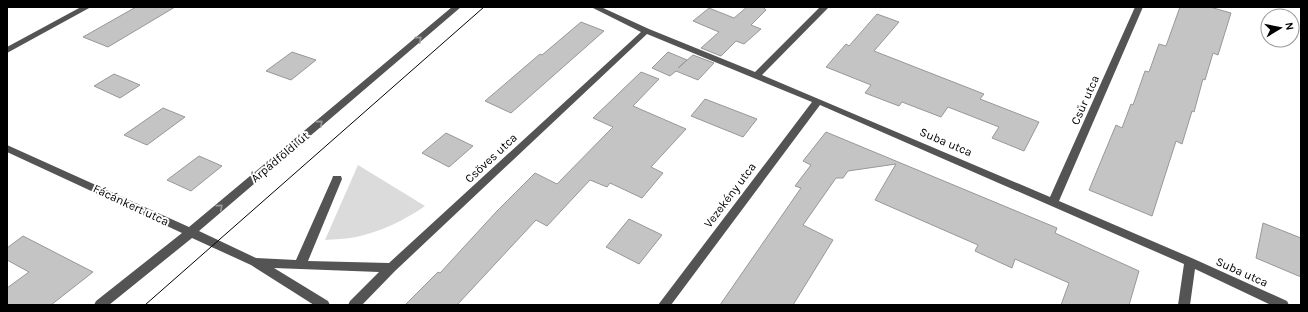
<svg xmlns="http://www.w3.org/2000/svg" width="1308" height="312" font-family="Karla,sans-serif">
	<style>
		.green { fill: #dbdbdb }
		.building { fill: #c4c4c4; stroke: #989898 }
		.lines { fill: none; stroke-linecap: round; stroke-linejoin: round }
		.minor { fill: #545454; fill-rule: evenodd }
		.tram { stroke: #000; stroke-width: 1 }
		.oneway { stroke: #989898 }
		.labels { text-anchor: middle; stroke-width: 4; stroke-linejoin: round; paint-order: stroke }
		.street-label { font-size: 12px; fill: #000; stroke: #fff }
	</style>
	<rect width="100%" height="100%" fill="#fff"/>
	<!-- green -->
	<path class="green" d="M358,165L425,206C405,220 380,232 356,237C346,239 335,239 325,240Z"/>
	<!-- building -->
	<path class="building" d="M136,7H175L108,47L83,37Z
		M747,7H763L766,10L751,25L761,29L744,44L736,41L721,56L701,48L719,32L693,21L709,8L734,18Z
		M1180,7H1210L1231,13L1218,55L1213,53L1205,80L1203,79L1194,112L1192,111L1182,144L1176,141L1152,216L1089,190L1116,125L1122,128L1131,104L1133,105L1145,71L1149,72L1159,44L1166,46Z
		M877,14L899,22L874,51L984,94L980,99L1039,122L1024,151L992,138L999,127L948,107L941,117L902,102L899,106L865,93L871,85L826,67L846,44L849,46Z
		M581,22L604,31L511,113L485,101L540,54L542,55Z
		M292,52L316,60L291,80L266,71Z
		M668,52L687,60L678,68L693,55L714,63L698,80L676,71L670,76L652,68Z
		M641,72L659,79L633,106L686,129L651,167L663,173L642,198L610,183L607,187L590,180L547,226L536,220L457,305H405L438,272L440,273L497,211L535,173L557,184L613,127L593,118Z
		M114,74L140,85L120,98L94,86Z
		M705,99L757,119L743,137L691,116Z
		M163,108L185,117L147,145L124,135Z
		M826,132L1057,228L1055,233L1139,271L1129,305H1061L1069,283L1015,259L1012,268L975,251L978,245L875,200L896,164L848,171L843,178H836L803,225L833,240L793,305H720L801,188L795,186L811,165L803,161Z
		M446,133L473,146L449,167L422,153Z
		M199,156L222,166L191,191L167,180Z
		M629,219L662,235L639,264L606,247Z
		M1263,223L1301,238V277L1256,258Z
		M23,236L93,272L51,305H7V288L29,272L7,260V248Z"/>
	<g class="lines">
		<!-- minor -->
		<path class="minor" d="M81,7H91L7,53V47Z
			M452,7H461L199,231L256,258L296,260L332,179L333,176H341L342,179L308,261L389,263L641,32L591,7H601L649,29L755,72L820,7H829L762,75L1050,197L1135,7H1143L1059,201L1194,259L1287,301L1289,305H1271L1195,269L1190,305H1178L1184,264L820,105L671,305H658L812,102L647,34L395,271L362,305H348L350,301L379,272L274,268L328,301L330,305H314L251,265L192,238L109,305H94L96,301L182,233L7,152V145L189,227Z"/>
		<!-- tram -->
		<path class="tram" d="M145,305L484,7"/>
	</g>
	<!-- one-way arrows -->
	<defs><path id="oneway-chevron" d="M-2-3.5L2.5 0L-2 3.5" fill="none" stroke-width="1.6" stroke-linecap="round" stroke-linejoin="round"/></defs>
	<g class="oneway">
		<use href="#oneway-chevron" transform="translate(419 39) rotate(-40)"/>
		<use href="#oneway-chevron" transform="translate(320 123) rotate(-40)"/>
		<use href="#oneway-chevron" transform="translate(220 207) rotate(-40)"/>
	</g>
	<g class="labels">
		<!-- street labels -->
		<g class="street-label">
			<text transform="translate(1085 100) rotate(-66)" y="4">Csűr utca</text>
			<text transform="translate(946 142) rotate(23)" y="4">Suba utca</text>
			<text transform="translate(280 157) rotate(-40)" y="4">Árpádföldi út</text>
			<text transform="translate(491 158) rotate(-43)" y="4">Csöves utca</text>
			<text transform="translate(730 195) rotate(-53)" y="4">Vezekény utca</text>
			<text transform="translate(131 205) rotate(25)" y="4">Fácánkert utca</text>
			<text transform="translate(1242 272) rotate(24)" y="4">Suba utca</text>
		</g>
	</g>
	<!-- border -->
	<rect width="1308" height="312" fill="none" stroke="#000000" stroke-width="16"/>
	<!-- north arrow -->
	<g transform="translate(1280 28) rotate(80)"><circle r="19" fill="#ffffff" stroke="#999999"/>
	<path d="M0-3L7 15L0 10L-7 15Z" fill="#000000"/>
	<text y="-6" font-size="11" font-weight="bold" text-anchor="middle" fill="#000000">N</text>
	</g>
</svg>
